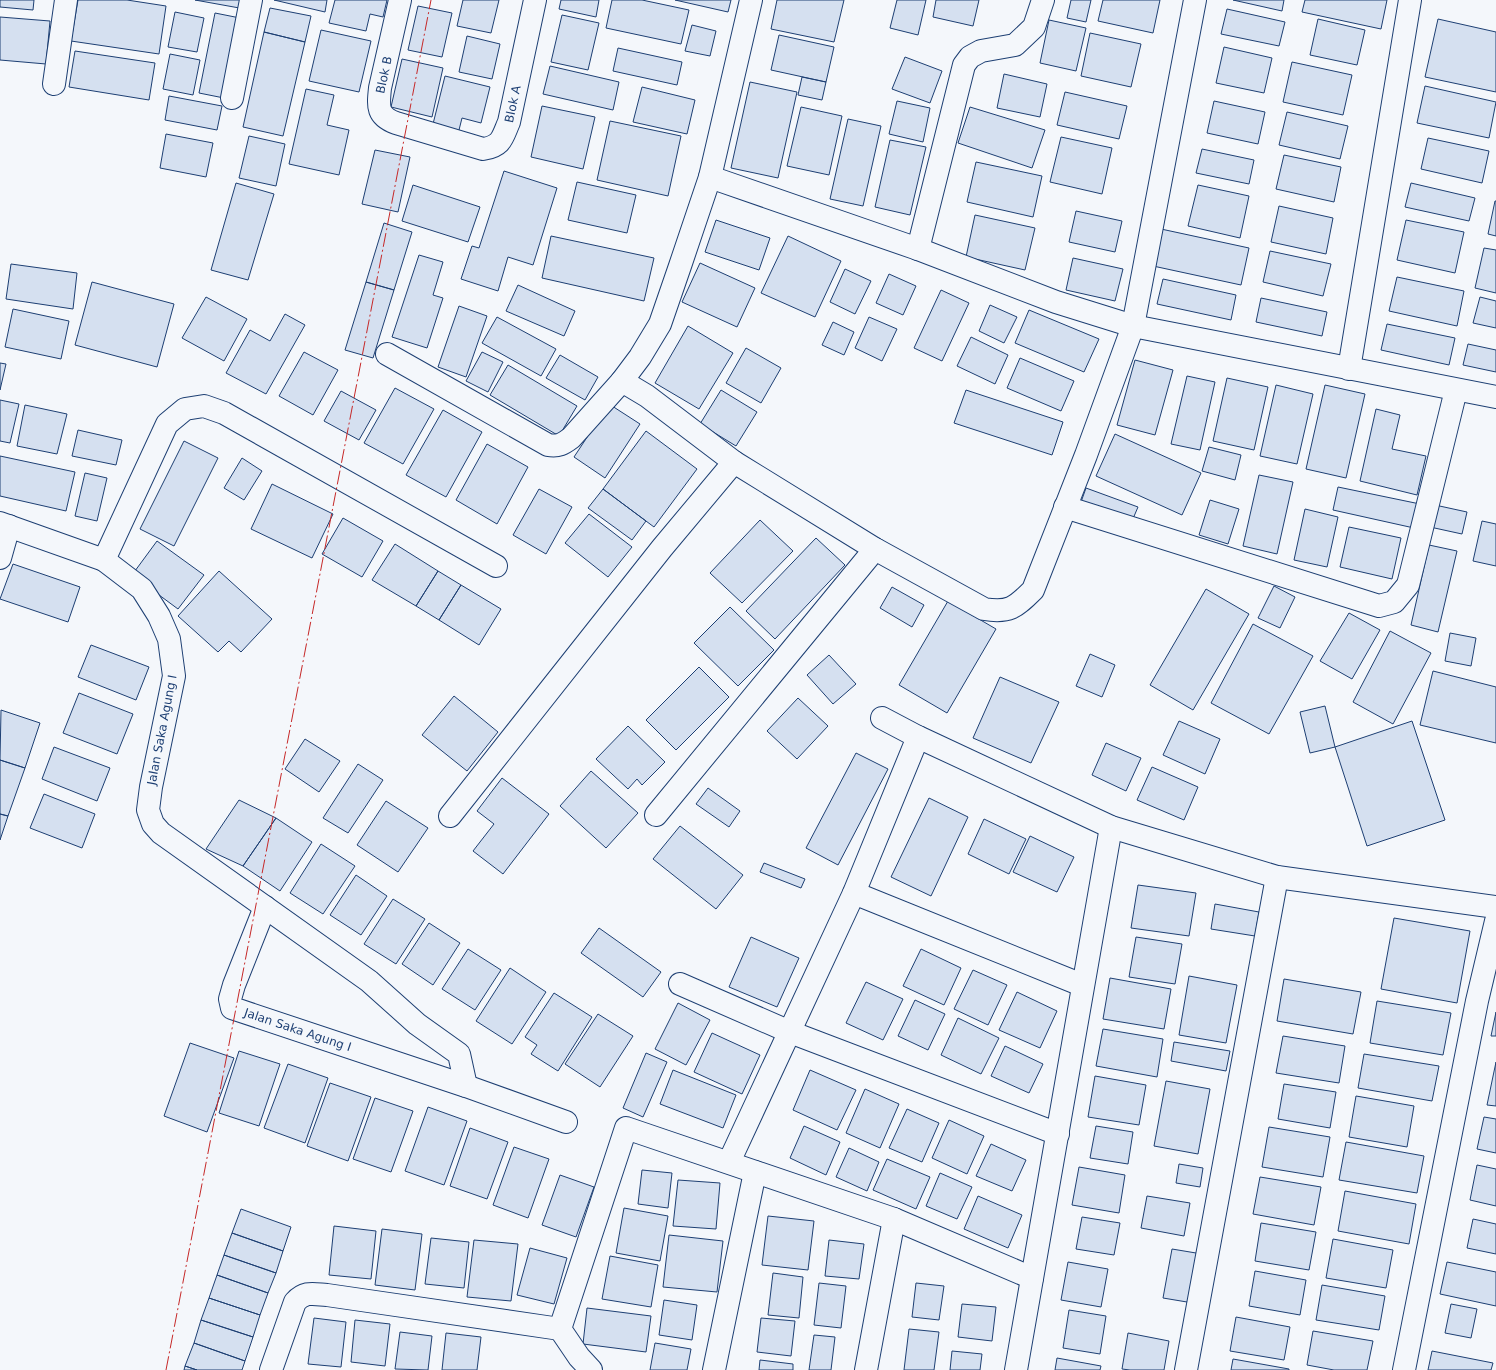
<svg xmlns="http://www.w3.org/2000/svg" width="1496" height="1370" font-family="'DejaVu Sans',sans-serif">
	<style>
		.building { fill: #d5e0f0; stroke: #1d3f73 }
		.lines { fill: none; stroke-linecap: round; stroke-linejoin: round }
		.street-casing { stroke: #1d3f73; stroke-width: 24 }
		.street { stroke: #f4f7fb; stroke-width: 22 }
		.power { stroke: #c62828; stroke-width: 1; stroke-dasharray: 14 3 2 3; stroke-linecap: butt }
		.labels { text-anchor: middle; stroke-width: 3; stroke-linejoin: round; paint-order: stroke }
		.street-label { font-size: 12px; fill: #1d3f73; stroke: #f4f7fb }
	</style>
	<rect width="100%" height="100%" fill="#f4f7fb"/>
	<!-- building -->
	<path class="building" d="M0,0H34L33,10L0,7Z
		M78,0H127L166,6L159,54L71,41Z
		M195,0H247L245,9Z
		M274,0H327L325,12Z
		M335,0H387L383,17L370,14L366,31L329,23Z
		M463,0H499L491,33L457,26Z
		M561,0H599L596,17L559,9Z
		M612,0H642L689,10L681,44L606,28Z
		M675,0H731L728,12Z
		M777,0H844L834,42L771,29Z
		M897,0H926L918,35L890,28Z
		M936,0H979L973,26L933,17Z
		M1071,0H1091L1086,22L1067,18Z
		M1103,0H1160L1153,33L1098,21Z
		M1233,0H1284L1282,11Z
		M1305,0H1387L1381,29L1302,12Z
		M418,6L452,13L442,57L408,50Z
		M270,8L311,16L305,42L264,32Z
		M1227,9L1285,22L1279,46L1221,34Z
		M175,12L204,18L197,52L168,47Z
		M215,13L245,19L229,99L199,93Z
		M562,15L599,23L588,70L551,62Z
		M0,17L50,21L46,64L0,60Z
		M1318,19L1365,30L1357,65L1310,55Z
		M1438,19L1496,32V92L1425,77Z
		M1049,20L1086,28L1076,71L1040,63Z
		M692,25L716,31L710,56L685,51Z
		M321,30L371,41L359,92L309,81Z
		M264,32L305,42L283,136L243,127Z
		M1090,33L1141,44L1131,87L1081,76Z
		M779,35L834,47L826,82L771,70Z
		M467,36L500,44L492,79L459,72Z
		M1224,47L1272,58L1264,93L1216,83Z
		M618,48L682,62L677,85L613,71Z
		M75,51L155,63L149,100L69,87Z
		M170,54L200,60L193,95L163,89Z
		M905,57L942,71L930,103L892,89Z
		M402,59L443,68L432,117L391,107Z
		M1292,62L1352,75L1343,115L1283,102Z
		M550,66L619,82L613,110L543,94Z
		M1004,74L1047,84L1040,117L997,108Z
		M445,76L490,87L481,123L462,118L458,134L432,128Z
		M802,77L826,82L822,100L798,95Z
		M750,82L797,92L778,178L731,168Z
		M1425,86L1496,102L1489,138L1417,123Z
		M642,87L695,100L687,134L633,122Z
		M306,89L334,95L327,125L349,130L339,175L289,164Z
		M1065,92L1127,106L1119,139L1057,125Z
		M169,96L222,106L217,130L165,120Z
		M897,101L930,108L923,142L889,134Z
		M1214,101L1265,112L1258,144L1207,133Z
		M542,106L595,117L583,169L531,157Z
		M801,107L842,116L829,175L787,166Z
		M970,107L1045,130L1032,168L958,143Z
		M1287,112L1348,126L1340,159L1279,145Z
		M848,119L881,126L863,206L830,199Z
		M610,121L681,136L668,196L597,180Z
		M166,134L213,143L206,177L160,168Z
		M249,136L285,144L276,186L239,178Z
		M1061,137L1112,148L1102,194L1050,182Z
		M1428,138L1489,151L1482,183L1421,169Z
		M890,140L926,147L910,215L875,207Z
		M1202,149L1254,160L1249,184L1196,173Z
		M375,150L410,157L398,212L362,204Z
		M1284,155L1341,167L1334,202L1276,189Z
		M976,162L1042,176L1033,217L967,202Z
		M504,171L557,188L533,265L508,257L498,291L461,279L472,246L479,248Z
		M577,182L636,195L627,233L568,220Z
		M236,183L274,194L248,280L211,270Z
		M1411,183L1475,198L1469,221L1405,207Z
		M413,185L480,207L468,242L402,221Z
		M1198,185L1249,196L1240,238L1188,226Z
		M1495,201H1496V236L1488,234Z
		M1279,206L1333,218L1326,254L1271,242Z
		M1076,211L1122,221L1115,252L1069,242Z
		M975,215L1035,228L1025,270L966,257Z
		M716,220L770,238L759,270L705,252Z
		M1406,220L1464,232L1455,273L1397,260Z
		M384,223L412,232L394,290L366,282Z
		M1161,229L1249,248L1241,285L1153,266Z
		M551,236L654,258L644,301L542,278Z
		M788,236L841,261L815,317L761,293Z
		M1484,248L1496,250V293L1475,288Z
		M1270,251L1331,264L1323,296L1263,282Z
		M419,255L443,262L433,295L443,298L427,348L392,337Z
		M1073,258L1123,269L1115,301L1066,290Z
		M700,263L755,288L737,327L682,302Z
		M11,264L77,273L73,309L6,299Z
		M845,269L871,281L855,314L830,302Z
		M889,274L916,286L903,315L876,303Z
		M1397,277L1464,291L1457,326L1389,311Z
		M1163,279L1236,295L1231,320L1157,304Z
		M92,282L174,304L157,367L75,345Z
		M366,282L394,290L373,358L345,350Z
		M518,285L575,311L564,336L506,311Z
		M941,290L969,303L942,361L914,348Z
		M206,297L247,319L224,361L182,338Z
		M1480,297L1496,301V328L1473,323Z
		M1261,298L1327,312L1322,336L1256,322Z
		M990,305L1017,317L1004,343L979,331Z
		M459,306L487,316L466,377L438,367Z
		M13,309L69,321L61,359L5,347Z
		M1029,310L1099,339L1084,372L1015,343Z
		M285,314L305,325L266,394L226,373L250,330L270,341Z
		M497,317L556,349L541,376L482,343Z
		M869,317L897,329L882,361L855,348Z
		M833,322L854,332L844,355L822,345Z
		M1387,324L1455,338L1449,365L1381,350Z
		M688,326L733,353L699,409L655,383Z
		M971,337L1008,355L995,384L957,366Z
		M1468,344L1496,350V372L1463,365Z
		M746,348L781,368L761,403L726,383Z
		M304,352L338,370L313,415L279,396Z
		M482,352L503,362L488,392L466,381Z
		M560,355L598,377L585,400L546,378Z
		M1020,358L1074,381L1061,411L1007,388Z
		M1135,360L1173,370L1155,435L1117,425Z
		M0,363L6,364L0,390Z
		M508,365L577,406L559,436L490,395Z
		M1187,376L1215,382L1200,450L1171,444Z
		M1227,378L1268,387L1254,450L1213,441Z
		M1276,385L1313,394L1297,464L1260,456Z
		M1325,385L1365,394L1346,478L1306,469Z
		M395,388L434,409L403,464L364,443Z
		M721,390L757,412L736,446L700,424Z
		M966,390L1063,422L1052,455L954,423Z
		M341,391L376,410L359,440L324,421Z
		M0,400L19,404L10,443L0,441Z
		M609,404L640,424L605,478L574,457Z
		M25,405L67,414L57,454L17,446Z
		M1376,409L1400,415L1392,449L1426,456L1417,495L1360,481Z
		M443,410L482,432L446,497L406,475Z
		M78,430L122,440L116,465L72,456Z
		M646,431L697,469L654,527L603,489Z
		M1115,434L1201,473L1182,515L1096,476Z
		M184,441L218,458L174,546L140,529Z
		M487,444L528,467L497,524L456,500Z
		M1209,447L1241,455L1235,480L1202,471Z
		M0,456L75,472L66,511L0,496Z
		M242,458L262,471L244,500L224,488Z
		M85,473L107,478L97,521L75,516Z
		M1259,475L1293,482L1277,554L1243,546Z
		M272,484L333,514L312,558L251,529Z
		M1338,487L1420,504L1414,528L1333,510Z
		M1086,488L1138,507L1132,521L1081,502Z
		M539,489L572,507L546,554L513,535Z
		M603,489L646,521L632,540L588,508Z
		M1210,500L1239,509L1228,544L1199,535Z
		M1435,505L1467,512L1462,534L1430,527Z
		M1305,509L1338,517L1327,567L1294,560Z
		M589,514L632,547L608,577L565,543Z
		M343,518L383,541L362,577L322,554Z
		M760,520L793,551L742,603L710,573Z
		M1482,521L1496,524V566L1473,561Z
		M1349,527L1401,538L1392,579L1340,567Z
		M816,538L845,565L775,639L746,611Z
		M157,541L204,575L178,609L132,575Z
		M395,544L438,571L416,606L372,580Z
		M1429,545L1457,551L1438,632L1411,625Z
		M13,564L80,587L68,622L0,599Z
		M219,571L272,619L241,652L229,641L218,652L178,616Z
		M438,571L461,585L439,620L416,606Z
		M461,585L501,609L479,645L439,620Z
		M1274,586L1295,597L1280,628L1258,618Z
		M892,587L924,605L912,627L880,608Z
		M1206,589L1249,614L1193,710L1150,685Z
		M948,601L996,629L947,713L899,685Z
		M730,607L774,650L738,686L694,643Z
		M1349,613L1380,630L1352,679L1320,661Z
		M1253,624L1313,656L1269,734L1211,703Z
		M1390,631L1431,653L1393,724L1353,702Z
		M1450,633L1476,638L1471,666L1445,661Z
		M91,645L149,667L136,700L78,677Z
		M1090,654L1115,665L1102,697L1076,686Z
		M829,655L856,684L833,704L807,675Z
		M699,667L729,697L676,750L646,720Z
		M1433,671L1496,687V743L1420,725Z
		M1000,677L1059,702L1031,763L973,738Z
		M79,693L133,714L117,754L63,733Z
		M454,696L498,732L467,771L422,735Z
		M798,698L828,726L797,759L767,731Z
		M1325,706L1335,747L1310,753L1300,712Z
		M1,710L40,723L25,768L0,760Z
		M1179,721L1220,739L1205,774L1163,755Z
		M1412,721L1445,820L1367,846L1335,747Z
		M628,726L665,762L642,785L637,779L628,789L596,759Z
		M305,739L340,761L319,792L285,769Z
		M1106,743L1141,758L1126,791L1092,775Z
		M54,747L110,768L97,801L42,779Z
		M856,753L888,769L838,865L806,848Z
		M0,760L25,768L8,816L0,814Z
		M358,764L383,780L348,833L323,818Z
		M1152,767L1198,787L1184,820L1137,800Z
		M591,771L638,813L606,848L560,806Z
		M502,778L549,814L503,874L473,851L494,824L477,811Z
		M708,788L740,811L729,827L696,804Z
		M44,794L95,814L82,848L30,828Z
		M929,798L968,817L931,896L891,877Z
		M239,800L276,818L243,866L206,849Z
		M386,801L428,828L398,872L357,845Z
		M0,814L8,816L0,840Z
		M276,818L312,842L280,891L243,866Z
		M984,819L1026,839L1009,874L968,854Z
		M680,826L743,875L716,909L653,859Z
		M1030,836L1074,857L1057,892L1013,872Z
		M321,844L355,866L323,914L290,893Z
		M764,863L805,879L801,888L760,872Z
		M356,875L387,896L361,935L330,915Z
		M1138,885L1196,893L1189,936L1131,928Z
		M393,899L425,919L396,964L364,944Z
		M1215,904L1259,912L1255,936L1211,929Z
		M1394,918L1470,931L1457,1003L1381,989Z
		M429,923L460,943L433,985L402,964Z
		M599,928L661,972L643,997L581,953Z
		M751,937L799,958L777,1007L729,987Z
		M1136,937L1182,944L1175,984L1129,977Z
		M468,949L501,970L475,1010L442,989Z
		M921,949L961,968L944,1005L903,986Z
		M510,968L546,992L512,1044L476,1021Z
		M973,970L1007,985L988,1025L954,1009Z
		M1189,976L1237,985L1226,1043L1179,1035Z
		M1110,978L1171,989L1164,1029L1103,1019Z
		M1284,979L1361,992L1353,1034L1277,1021Z
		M866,982L903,999L883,1040L846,1023Z
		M1017,992L1057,1011L1040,1048L999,1030Z
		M554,993L592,1017L558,1071L531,1054L537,1045L525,1037Z
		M915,1000L945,1014L928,1050L898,1036Z
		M1377,1001L1451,1013L1443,1055L1370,1043Z
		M678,1003L710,1020L686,1065L655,1049Z
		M1496,1012V1036H1491Z
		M598,1014L633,1036L600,1087L565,1064Z
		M958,1018L999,1038L981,1074L941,1055Z
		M1103,1029L1163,1039L1157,1077L1096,1066Z
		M712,1033L760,1055L742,1094L694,1072Z
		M1283,1036L1345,1046L1339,1083L1276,1073Z
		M1174,1042L1230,1051L1226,1071L1171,1061Z
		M190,1043L234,1058L207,1132L164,1116Z
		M1005,1046L1043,1064L1029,1093L991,1076Z
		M239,1051L280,1064L259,1126L219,1113Z
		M646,1053L667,1062L643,1117L623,1108Z
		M1364,1054L1439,1066L1432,1101L1358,1088Z
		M1496,1062V1106L1487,1105Z
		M288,1064L328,1078L305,1143L264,1128Z
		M673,1070L736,1095L723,1128L660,1104Z
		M810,1070L856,1090L837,1130L793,1110Z
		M1095,1076L1146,1085L1139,1125L1088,1117Z
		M1166,1081L1210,1089L1198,1154L1154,1146Z
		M330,1083L371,1097L348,1161L307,1146Z
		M1284,1084L1336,1092L1330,1128L1278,1119Z
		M865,1089L899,1104L880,1148L846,1133Z
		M1356,1096L1414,1106L1407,1147L1349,1137Z
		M375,1098L413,1111L391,1172L353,1159Z
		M428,1107L467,1121L444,1185L405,1171Z
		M907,1109L939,1123L922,1162L889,1148Z
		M1484,1117L1496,1119V1153L1477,1149Z
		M949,1120L984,1136L967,1174L932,1158Z
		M804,1126L840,1142L826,1175L790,1158Z
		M1096,1126L1133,1132L1128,1164L1090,1158Z
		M1269,1127L1330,1137L1323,1177L1262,1167Z
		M470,1128L508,1142L487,1199L450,1186Z
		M1346,1142L1424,1156L1417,1193L1339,1180Z
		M991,1144L1026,1160L1012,1191L976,1176Z
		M514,1147L549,1159L528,1218L493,1205Z
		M849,1148L879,1162L867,1191L836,1177Z
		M887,1159L930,1177L916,1209L873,1190Z
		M1179,1164L1203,1168L1200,1187L1176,1183Z
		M1477,1165L1496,1169V1206L1470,1200Z
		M1079,1167L1125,1175L1119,1213L1072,1205Z
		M642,1170L672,1173L668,1208L638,1204Z
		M940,1173L972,1187L957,1219L926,1206Z
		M560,1175L594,1187L576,1237L542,1225Z
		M1260,1177L1321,1187L1314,1225L1253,1214Z
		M678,1180L720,1183L716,1229L673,1226Z
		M1345,1191L1416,1204L1409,1244L1338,1231Z
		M978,1196L1022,1215L1008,1248L964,1229Z
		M1147,1196L1190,1203L1184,1236L1141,1228Z
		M624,1208L668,1216L660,1261L616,1253Z
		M241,1209L291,1227L283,1251L232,1233Z
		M768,1216L814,1221L808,1270L762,1265Z
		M1082,1217L1120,1223L1114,1255L1076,1249Z
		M1473,1219L1496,1224V1254L1467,1248Z
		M1261,1223L1316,1232L1309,1270L1255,1261Z
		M334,1226L376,1231L371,1279L329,1275Z
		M382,1229L422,1234L415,1290L375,1285Z
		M232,1233L283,1251L276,1273L224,1255Z
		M669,1235L723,1241L717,1292L663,1287Z
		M431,1238L469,1242L464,1288L425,1284Z
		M1333,1239L1393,1250L1386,1288L1326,1278Z
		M474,1240L518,1244L511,1301L467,1297Z
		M829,1240L864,1244L859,1279L825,1276Z
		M530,1248L567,1258L554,1304L517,1295Z
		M1172,1249L1202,1254L1193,1303L1163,1298Z
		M224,1255L276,1273L268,1293L217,1275Z
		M610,1256L658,1265L651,1307L602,1299Z
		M1068,1262L1108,1269L1101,1307L1061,1300Z
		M1447,1262L1496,1272V1306L1440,1294Z
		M1255,1271L1306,1280L1300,1315L1249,1306Z
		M773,1273L803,1277L799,1318L768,1315Z
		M217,1275L268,1293L260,1315L209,1298Z
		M819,1283L846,1286L841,1328L814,1325Z
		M916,1283L944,1286L939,1320L912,1317Z
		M1322,1285L1385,1296L1379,1330L1316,1320Z
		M209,1298L260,1315L253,1337L201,1320Z
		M664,1300L697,1305L692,1340L659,1335Z
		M962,1304L996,1307L992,1341L958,1337Z
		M1451,1304L1477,1309L1471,1338L1445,1333Z
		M587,1308L651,1316L646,1352L583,1344Z
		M1069,1310L1106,1316L1100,1354L1063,1348Z
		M1236,1317L1290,1327L1284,1360L1230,1351Z
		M314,1318L346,1322L341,1367L308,1364Z
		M761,1318L795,1321L791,1356L757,1352Z
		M201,1320L253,1337L245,1361L194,1343Z
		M355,1320L390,1324L385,1366L351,1362Z
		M909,1329L939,1332L934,1370H904Z
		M1313,1331L1373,1341L1367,1370H1334L1307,1365Z
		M400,1332L432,1336L428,1370L395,1369Z
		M446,1333L481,1337L477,1370H442Z
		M1128,1333L1169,1341L1164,1370H1130L1122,1369Z
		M814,1335L835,1337L831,1370H809Z
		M194,1343L245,1361L242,1370H197L185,1366Z
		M655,1343L691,1349L687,1370H650Z
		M952,1351L982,1354L980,1370H950Z
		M1432,1351L1493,1363L1491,1370H1428Z
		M1057,1358L1101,1366L1100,1370H1055Z
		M1233,1359L1289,1369V1370H1231Z
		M760,1360L793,1364V1370H759Z
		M185,1366L197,1370H184Z"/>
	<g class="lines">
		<defs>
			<g id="street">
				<path id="s1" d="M400,0L380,88C378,107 377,116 396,123L483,149C502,146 502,138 509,122L535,0"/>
				<path d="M54,84L66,0"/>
				<path d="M232,98L251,0"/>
				<path d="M710,177L918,249L1056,302L1133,326L1496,397"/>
				<path d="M918,249L964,65L970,57L981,51L1015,45L1034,27L1043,0"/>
				<path d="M387,354L548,445C558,447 563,444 571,438L622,381"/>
				<path d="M1349,369L1410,0"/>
				<path d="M734,462L647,396L622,381L640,357L660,324L680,266L710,177L751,0"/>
				<path d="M1065,507L1379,606L1394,602L1408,585L1456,390"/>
				<path d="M0,523L104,560L142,589L159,616L169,639L174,676L151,787L148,810L153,824L161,833L369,981L417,1024L459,1054L466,1086"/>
				<path d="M0,558L9,526"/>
				<path d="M104,560L167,424L185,409L204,406L224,413L496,566"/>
				<path d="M882,718L918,737L1111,827L1277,877L1496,907"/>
				<path d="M656,815L875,549"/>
				<path d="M450,816L662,548L734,462L875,549L984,609C1009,613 1015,608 1033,590L1086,455L1133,326L1195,0"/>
				<path d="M854,893L1082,985"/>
				<path id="s2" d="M265,907L234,985L230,999L232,1008L466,1086L566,1122"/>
				<path d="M680,984L790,1032L1058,1134"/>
				<path d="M729,1162L854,893L918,737"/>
				<path d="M271,1370L295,1302C305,1291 313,1294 327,1295L560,1329"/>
				<path d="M591,1370L579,1357L560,1329L626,1128L894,1219L1032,1278"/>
				<path d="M714,1370L755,1172"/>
				<path d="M866,1370L894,1219"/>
				<path d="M1016,1370L1111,827"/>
				<path d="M1186,1370L1277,877"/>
				<path d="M1404,1370L1477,1001L1496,921"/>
			</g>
		</defs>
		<!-- street casing -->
		<use href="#street" class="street-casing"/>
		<!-- street -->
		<use href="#street" class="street"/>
		<!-- power -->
		<path class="power" d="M166,1370L431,0"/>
	</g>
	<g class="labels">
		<!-- street labels -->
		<g class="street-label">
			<text transform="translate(384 75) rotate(-78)" y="4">Blok B</text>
			<text dy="4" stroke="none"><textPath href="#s1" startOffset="283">Blok A</textPath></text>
			<text transform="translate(162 730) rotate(-79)" y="4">Jalan Saka Agung I</text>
			<text dy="4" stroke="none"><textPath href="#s2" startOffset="177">Jalan Saka Agung I</textPath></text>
		</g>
	</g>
</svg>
